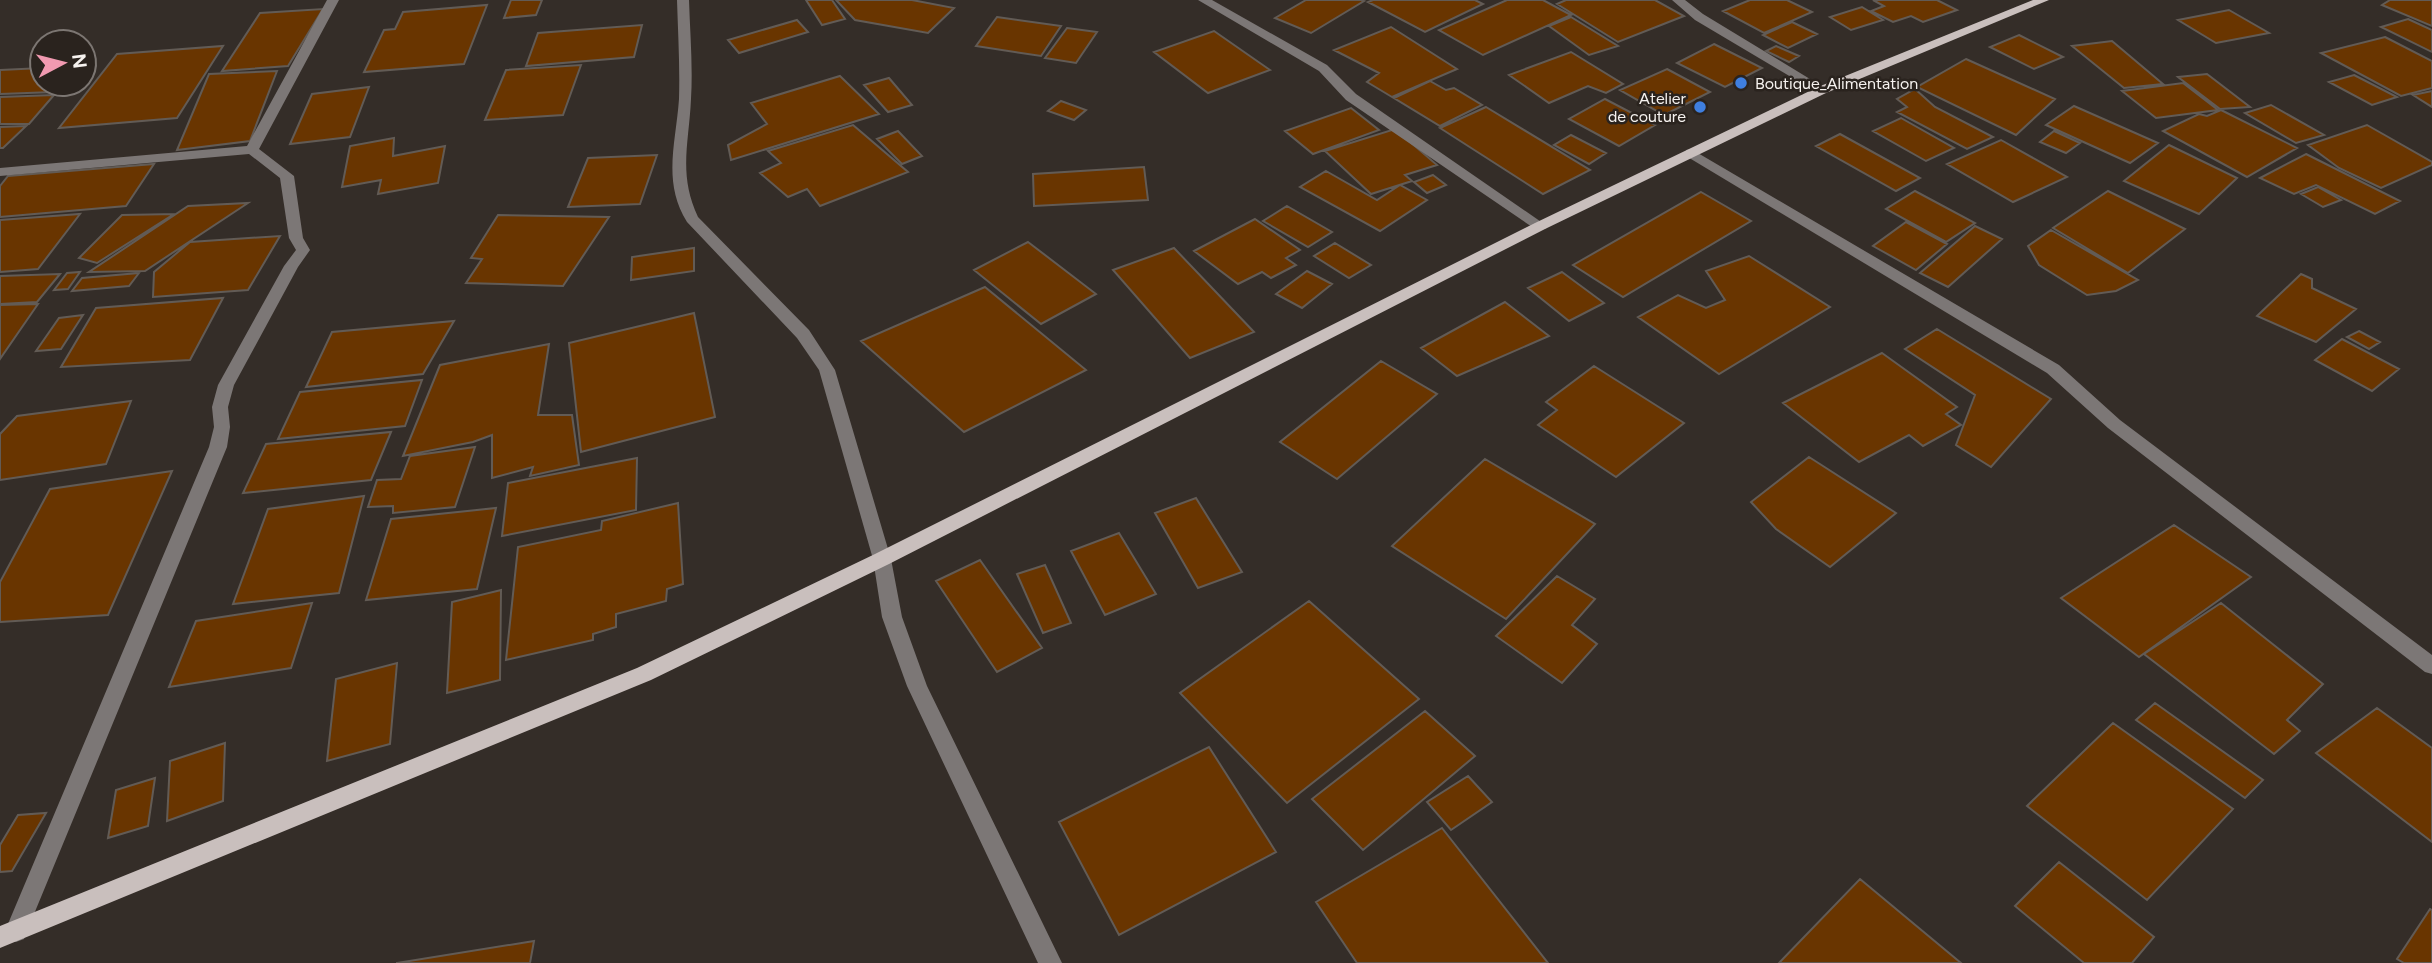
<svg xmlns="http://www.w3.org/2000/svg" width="2432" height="963" font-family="Figtree,sans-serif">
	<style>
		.building { fill: #693500; stroke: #625b55; stroke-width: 2 }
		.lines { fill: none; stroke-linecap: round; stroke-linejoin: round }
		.minor { fill: #7c7776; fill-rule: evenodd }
		.major { fill: #c9bfbd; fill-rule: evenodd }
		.shop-dot { fill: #3f7fe0; stroke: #2a231e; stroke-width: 2.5 }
		.labels { text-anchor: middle; stroke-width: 5; stroke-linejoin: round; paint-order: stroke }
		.far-poi-label { font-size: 16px; fill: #f6f2ef; stroke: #2a231e; text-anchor: start }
	</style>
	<rect width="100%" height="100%" fill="#342d28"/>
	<!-- building -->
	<path class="building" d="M511,0H542L536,15L504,18Z
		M806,0H832L845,19L822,25Z
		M836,0H912L954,8L928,33L855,20Z
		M1306,0H1361L1364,1L1311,33L1275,18Z
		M1373,0H1475L1483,4L1425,32L1368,2Z
		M1507,0H1543L1571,15L1483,55L1439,30Z
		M1566,0H1655L1684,16L1618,42L1557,4Z
		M1750,0H1787L1812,12L1764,33L1723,11Z
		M1873,0H1937L1957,10L1923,22L1911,16L1893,22L1871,11L1884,6Z
		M2390,0H2432V26L2382,5Z
		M487,5L464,64L364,72L384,30L395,29L403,12Z
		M1862,7L1883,20L1851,30L1830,17Z
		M323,9L288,66L222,71L260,13Z
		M2229,10L2269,33L2216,43L2178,20Z
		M997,17L1061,26L1041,56L976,46Z
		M1571,17L1618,46L1589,55L1549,26Z
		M2408,19L2432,30V52L2381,27Z
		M797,20L808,32L739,53L728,40Z
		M1792,22L1817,34L1788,48L1763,35Z
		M642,25L634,57L526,66L538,33Z
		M1391,27L1457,69L1392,97L1367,82L1379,73L1334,50Z
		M1067,28L1097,32L1076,63L1045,58Z
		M1214,31L1270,70L1208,93L1154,52Z
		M2019,35L2063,57L2034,69L1990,47Z
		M2385,37L2432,61V88L2401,96L2321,53Z
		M2112,41L2163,84L2124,88L2072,46Z
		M1714,44L1762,68L1725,87L1677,63Z
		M223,46L177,118L59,128L117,54Z
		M1776,46L1799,56L1789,62L1766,51Z
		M1571,52L1623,84L1606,93L1588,86L1549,103L1509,75Z
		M1966,59L2055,99L2016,135L1917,87Z
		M581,65L563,115L485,120L506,70Z
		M42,68V84H61L54,92L0,94V70Z
		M1667,69L1710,92L1664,115L1620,90Z
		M277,71L250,141L177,150L209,74Z
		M2207,74L2250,107L2220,109L2178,77Z
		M2354,75L2397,97L2372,105L2329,82Z
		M840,76L879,114L731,160L728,145L767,124L751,103Z
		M889,78L912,105L888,112L864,85Z
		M1430,81L1446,90L1454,88L1482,105L1440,126L1394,98Z
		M2183,83L2218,110L2156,118L2122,91Z
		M369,87L350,137L290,144L312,94Z
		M1915,89L1935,107L1993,137L1967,149L1897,112L1907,107L1897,99Z
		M2432,91V107L2413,95Z
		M54,95L29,124H0V97Z
		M1605,99L1655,125L1619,146L1569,119Z
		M1061,101L1086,110L1074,120L1048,111Z
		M2271,105L2324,135L2296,143L2245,113Z
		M2074,106L2158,143L2130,163L2046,125Z
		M1486,107L1590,170L1543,194L1440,128Z
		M1351,108L1379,130L1313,154L1285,131Z
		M2221,110L2297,148L2247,177L2163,131L2199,114L2207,116Z
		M1901,118L1954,148L1926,161L1873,131Z
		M853,125L908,172L820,206L807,189L788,197L760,173L781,163L768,151Z
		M2367,125L2432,162V165L2381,188L2339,168L2308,145Z
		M26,126L3,148H0V127Z
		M1395,129L1437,165L1405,175L1412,181L1371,194L1325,151Z
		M898,131L922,156L902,164L877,139Z
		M2054,131L2080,143L2066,153L2040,142Z
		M1840,134L1920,178L1896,191L1816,146Z
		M1571,135L1606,153L1589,164L1554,145Z
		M394,138L393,156L445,146L438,183L378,194L381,180L342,187L350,146Z
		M2001,140L2067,177L2013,202L1947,164Z
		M2169,145L2237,178L2199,214L2124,181Z
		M2306,154L2400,201L2375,214L2316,185L2294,194L2260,178Z
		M657,155L640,204L568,207L588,158Z
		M154,164L126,206L0,217V186L8,176Z
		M1144,167L1148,200L1034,206L1033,174Z
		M1326,171L1377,200L1400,185L1427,200L1380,231L1300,187Z
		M1433,175L1446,185L1427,193L1414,182Z
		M2318,187L2341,200L2323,207L2301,194Z
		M1915,191L1975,223L1946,242L1886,209Z
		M2108,191L2185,229L2128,273L2053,228Z
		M1701,192L1751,221L1623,297L1573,265Z
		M248,203L145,271L89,272L188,206Z
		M1287,206L1332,232L1308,247L1263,221Z
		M80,214L38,269L0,272V220Z
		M174,214L97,263L79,258L122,215Z
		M498,215L609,217L563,286L466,283L482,259L471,258Z
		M1255,219L1300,250L1286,258L1296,265L1271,278L1262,272L1238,284L1194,251Z
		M1906,222L1947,244L1916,270L1873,246Z
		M1975,226L2002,239L1948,287L1920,273Z
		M2051,230L2138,280L2116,291L2087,295L2039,265L2028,246Z
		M280,236L248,290L153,297L154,272L190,242Z
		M1028,242L1096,294L1041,324L974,270Z
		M1335,243L1371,265L1349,278L1314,256Z
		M694,248V271L631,280L632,257Z
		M1174,248L1254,332L1190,358L1113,270Z
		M1749,256L1830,307L1719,374L1638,317L1678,295L1706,308L1725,300L1706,271Z
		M1307,271L1332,284L1302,308L1276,294Z
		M80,272L68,289L54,290L67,273Z
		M1562,272L1604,303L1569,321L1528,288Z
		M139,273L129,286L72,291L82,278Z
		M60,274L37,302L0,304V276Z
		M2301,274L2312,279V288L2356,309L2316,342L2257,316Z
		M985,287L1086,370L964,432L861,341Z
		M223,298L190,360L61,367L96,308Z
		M1505,302L1549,336L1457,376L1421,348Z
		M38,304L0,359V305Z
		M694,313L715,417L581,452L569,343Z
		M83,315L61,349L36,351L59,318Z
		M454,321L423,374L306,387L332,332Z
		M1937,329L2051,399L1991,467L1956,445L1975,395L1905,349Z
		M2359,331L2380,342L2369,349L2347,337Z
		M2342,339L2399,369L2372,391L2315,360Z
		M549,344L538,415H572L579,465L530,476L533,467L492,478V435L473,442L403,456L440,365Z
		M1882,353L1957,407L1946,414L1961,425L1923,446L1909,435L1859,462L1783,403Z
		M1381,361L1437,394L1337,479L1280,442Z
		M1594,366L1684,423L1616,477L1538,425L1557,410L1546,402Z
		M422,380L405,426L278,439L300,392Z
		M131,401L106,464L0,480V434L17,416Z
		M391,432L371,480L243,493L266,444Z
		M475,447L455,507L393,513V506L368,507L377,480L401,479L410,456Z
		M1809,457L1896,513L1830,567L1776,529L1751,502Z
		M637,458L636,510L502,536L508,483Z
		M1485,459L1595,524L1506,619L1392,546Z
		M172,471L108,615L0,622V582L50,489Z
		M364,496L339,593L233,604L268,509Z
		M1196,498L1242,572L1198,588L1155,513Z
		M678,503L683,584L667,589L666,601L616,614V627L593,634V640L506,660L518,547L601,530L602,521Z
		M496,508L477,589L366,600L391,519Z
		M2174,525L2251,577L2139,657L2061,598Z
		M1119,533L1156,594L1105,615L1071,551Z
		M980,560L1042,648L997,672L936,581Z
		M1045,565L1071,623L1043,633L1017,574Z
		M1557,576L1595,599L1572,625L1597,644L1562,683L1496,636Z
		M501,590L500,680L447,693L452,602Z
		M1309,601L1419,699L1287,803L1180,693Z
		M312,603L291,668L169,687L196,621Z
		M2221,603L2323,684L2287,720L2300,731L2274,754L2144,654Z
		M397,663L390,744L327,761L336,679Z
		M2155,703L2263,780L2245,798L2136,720Z
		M2377,708L2432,748V842L2316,753Z
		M1425,711L1475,756L1363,850L1312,799Z
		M2113,723L2233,809L2147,900L2027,806Z
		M225,743L223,801L167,821L170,761Z
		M1209,747L1276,852L1119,935L1059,822Z
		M1468,776L1492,802L1451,830L1427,802Z
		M155,778L148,826L108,838L116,790Z
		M46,813L12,871L0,872V845L18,815Z
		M1442,828L1548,963H1357L1316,902Z
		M2059,862L2154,937L2132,963H2084L2015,906Z
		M1860,879L1961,963H1779Z
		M2430,909L2432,910V963H2404L2397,959Z
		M534,941L530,963H396H397Z"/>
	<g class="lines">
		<!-- minor -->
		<path class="minor" d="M327,0H339L259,149L294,176L303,238L310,250L298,267L234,385L228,407L230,427L227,447L27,931L24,939L16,942L8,939L5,931L209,447L214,427L212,407L218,385L284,266L296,250L289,238L280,178L249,154L0,176V168L247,146Z
			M677,0H689C690,33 693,66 691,99C689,144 678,174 698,217L809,330L835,370L891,559L902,617L927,686L1062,963H1038L907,686L882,617L873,559L819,370L797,338L687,222C662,182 676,143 679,99C680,66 678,33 677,0Z
			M1198,0H1212L1327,65L1356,94L1547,226L1545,229H1535L1346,100L1319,71Z
			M1672,0H1685L1703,14L1828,90L1826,93H1818L1695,20Z
			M1691,149L2059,365L2120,420L2432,655V674L2425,672L2108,428L2047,373L1686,156V150Z"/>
		<!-- major -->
		<path class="major" d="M2033,0H2049L1826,93L1545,229L889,564L651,680L0,948V926L637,668L875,554L1535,223L1818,87Z"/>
	</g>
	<!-- markers -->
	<g class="shop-dot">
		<circle cx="1741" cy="83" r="7"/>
		<circle cx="1700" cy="107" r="7"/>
	</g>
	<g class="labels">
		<!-- far-poi labels -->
		<g class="far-poi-label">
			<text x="1755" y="89">Boutique_Alimentation</text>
			<text x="1686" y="104" text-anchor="end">Atelier<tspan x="1686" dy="18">de couture</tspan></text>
		</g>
	</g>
	<!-- north arrow -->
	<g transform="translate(63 63) rotate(83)"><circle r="33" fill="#2a231e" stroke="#7c7672" stroke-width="2"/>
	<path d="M0-5L12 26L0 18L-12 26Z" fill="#f19ab1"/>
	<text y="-10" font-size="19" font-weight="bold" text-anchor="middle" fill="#f6f2ef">N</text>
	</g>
</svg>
